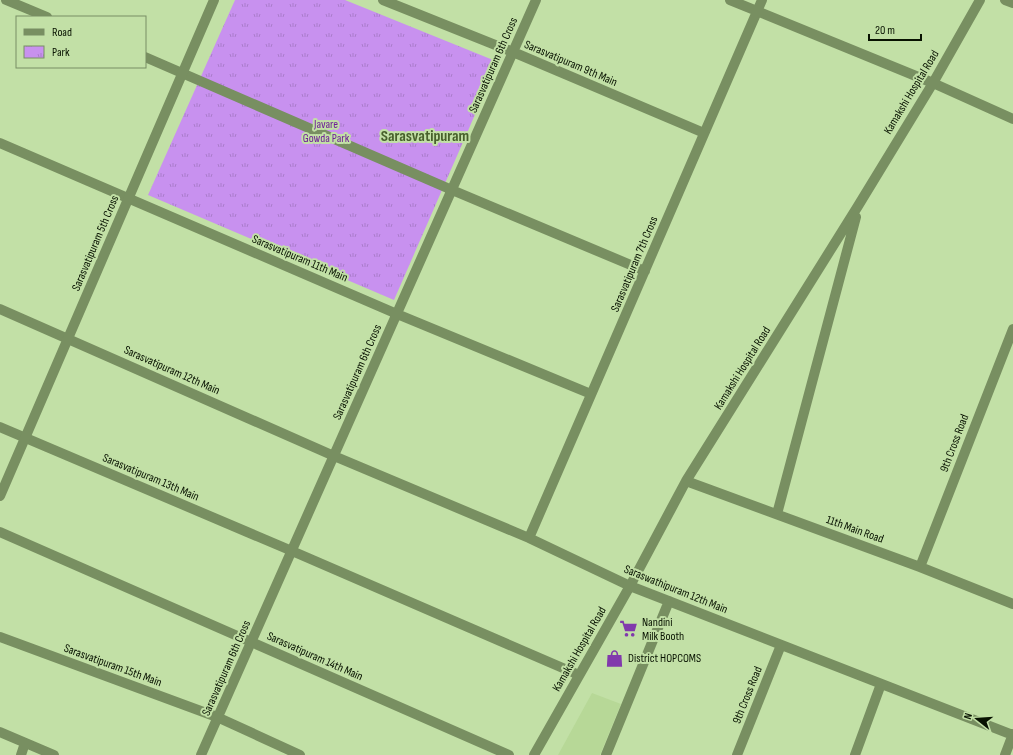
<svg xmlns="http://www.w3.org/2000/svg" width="1013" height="755" font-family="'Sofia Sans Condensed',sans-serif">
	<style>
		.built { fill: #b7d897 }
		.park { fill: url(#park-tufts) }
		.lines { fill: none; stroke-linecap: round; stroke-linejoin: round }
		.minor { stroke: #788f61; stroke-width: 10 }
		.tertiary { stroke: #788f61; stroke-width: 10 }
		.labels { text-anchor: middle; stroke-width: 4; stroke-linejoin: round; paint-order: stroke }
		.street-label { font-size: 12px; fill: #081201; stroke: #c2e0a6 }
		.park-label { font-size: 12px; fill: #6e1d98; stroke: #c2e0a6 }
		.poi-label { font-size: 12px; fill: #081201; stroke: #c2e0a6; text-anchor: start }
		.district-label { font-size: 16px; font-weight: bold; fill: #48612c; stroke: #c2e0a6 }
	</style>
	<defs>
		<pattern id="park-tufts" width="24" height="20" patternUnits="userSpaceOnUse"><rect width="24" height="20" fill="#c891ef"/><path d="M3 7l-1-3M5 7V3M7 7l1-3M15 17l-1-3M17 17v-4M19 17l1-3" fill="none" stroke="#aa7ccb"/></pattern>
	</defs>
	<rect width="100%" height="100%" fill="#c2e0a6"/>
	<!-- built -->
	<path class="built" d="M592,693L621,704L600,755H558Z"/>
	<!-- park -->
	<path class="park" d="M235,0H345L498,62L394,300L148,195Z"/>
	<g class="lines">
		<!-- minor -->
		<path class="minor" d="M6,0L47,17
			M383,0L513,52L704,133
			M730,0L933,83L1013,119
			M1005,0L1013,3
			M145,57L452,190L645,271
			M0,143L397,314L591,394
			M0,309L334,456L529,538L630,586L1013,735
			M0,427L292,551L579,675
			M686,481L920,567L1013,604
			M777,514L856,217
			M0,532L509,755
			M529,538L762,0
			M920,567L1013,329
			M0,637L217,717L300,755
			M0,732L54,755
			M21,755L25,743
			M201,755L536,0
			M534,755L630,586L686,481L858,206L933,83L980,0
			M606,755L669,601
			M737,755L781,645
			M855,755L881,684
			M1005,755L1013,734"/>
		<!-- tertiary -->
		<path class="tertiary" d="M0,496L214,0"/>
	</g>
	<!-- icons -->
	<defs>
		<symbol id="supermarket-bare" viewBox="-9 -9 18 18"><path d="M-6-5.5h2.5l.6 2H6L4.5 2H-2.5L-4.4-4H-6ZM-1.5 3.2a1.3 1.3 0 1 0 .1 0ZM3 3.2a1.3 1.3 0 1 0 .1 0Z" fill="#8139ac" stroke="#c2e0a6" stroke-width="2.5" paint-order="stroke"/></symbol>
		<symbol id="shop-bare" viewBox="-9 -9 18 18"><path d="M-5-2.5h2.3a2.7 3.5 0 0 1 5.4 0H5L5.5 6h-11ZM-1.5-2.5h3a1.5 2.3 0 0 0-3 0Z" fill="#8139ac" stroke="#c2e0a6" stroke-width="2.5" paint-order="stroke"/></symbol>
	</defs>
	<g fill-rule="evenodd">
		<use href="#supermarket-bare" x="616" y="616" width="25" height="25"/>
		<use href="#shop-bare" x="602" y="646" width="25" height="25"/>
	</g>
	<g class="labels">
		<!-- street labels -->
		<g class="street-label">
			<text transform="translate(571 63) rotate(23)" y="4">Sarasvatipuram 9th Main</text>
			<text transform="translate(493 65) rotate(-66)" y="4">Sarasvatipuram 6th Cross</text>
			<text transform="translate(911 92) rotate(-59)" y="4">Kamakshi Hospital Road</text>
			<text transform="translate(95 243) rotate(-67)" y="4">Sarasvatipuram 5th Cross</text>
			<text transform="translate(300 258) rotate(23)" y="4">Sarasvatipuram 11th Main</text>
			<text transform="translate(634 264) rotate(-67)" y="4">Sarasvatipuram 7th Cross</text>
			<text transform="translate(742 368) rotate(-58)" y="4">Kamakshi Hospital Road</text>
			<text transform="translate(172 370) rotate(24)" y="4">Sarasvatipuram 12th Main</text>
			<text transform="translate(357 372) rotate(-66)" y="4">Sarasvatipuram 6th Cross</text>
			<text transform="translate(954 443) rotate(-69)" y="4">9th Cross Road</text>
			<text transform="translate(151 477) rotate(23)" y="4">Sarasvatipuram 13th Main</text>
			<text transform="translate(855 529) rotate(20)" y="4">11th Main Road</text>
			<text transform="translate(676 589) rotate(22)" y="4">Saraswathipuram 12th Main</text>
			<text transform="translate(579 649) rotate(-60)" y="4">Kamakshi Hospital Road</text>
			<text transform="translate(315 656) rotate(24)" y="4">Sarasvatipuram 14th Main</text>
			<text transform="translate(113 665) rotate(20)" y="4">Sarasvatipuram 15th Main</text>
			<text transform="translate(226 668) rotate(-66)" y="4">Sarasvatipuram 6th Cross</text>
			<text transform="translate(747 695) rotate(-68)" y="4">9th Cross Road</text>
		</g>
		<!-- park labels -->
		<g class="park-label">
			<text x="326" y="128">Javare<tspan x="326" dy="14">Gowda Park</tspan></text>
		</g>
		<!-- poi labels -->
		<g class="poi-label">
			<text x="642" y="626">Nandini<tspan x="642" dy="14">Milk Booth</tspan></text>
			<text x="628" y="662">District HOPCOMS</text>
		</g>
		<!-- district labels -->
		<g class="district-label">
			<text x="425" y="141">Sarasvatipuram</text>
		</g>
	</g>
	<!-- legend -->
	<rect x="16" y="16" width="130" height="52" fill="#c2e0a6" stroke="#788e64"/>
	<rect x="24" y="29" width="20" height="6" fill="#788f61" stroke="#788e64"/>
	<text x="52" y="36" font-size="12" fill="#081201">Road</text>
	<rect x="24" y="46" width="20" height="12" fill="url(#park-tufts)" stroke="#788e64"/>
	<text x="52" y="56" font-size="12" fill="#081201">Park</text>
	<!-- north arrow -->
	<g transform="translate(977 719) rotate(287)" stroke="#c2e0a6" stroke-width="3" paint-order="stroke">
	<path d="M0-3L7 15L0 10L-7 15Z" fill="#081201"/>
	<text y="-6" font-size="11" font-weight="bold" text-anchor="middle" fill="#081201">N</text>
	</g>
	<!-- scale -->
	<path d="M869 34v6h52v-6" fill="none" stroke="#081201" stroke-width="2"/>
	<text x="875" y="34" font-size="12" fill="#081201" stroke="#c2e0a6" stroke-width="3" paint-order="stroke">20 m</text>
</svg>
